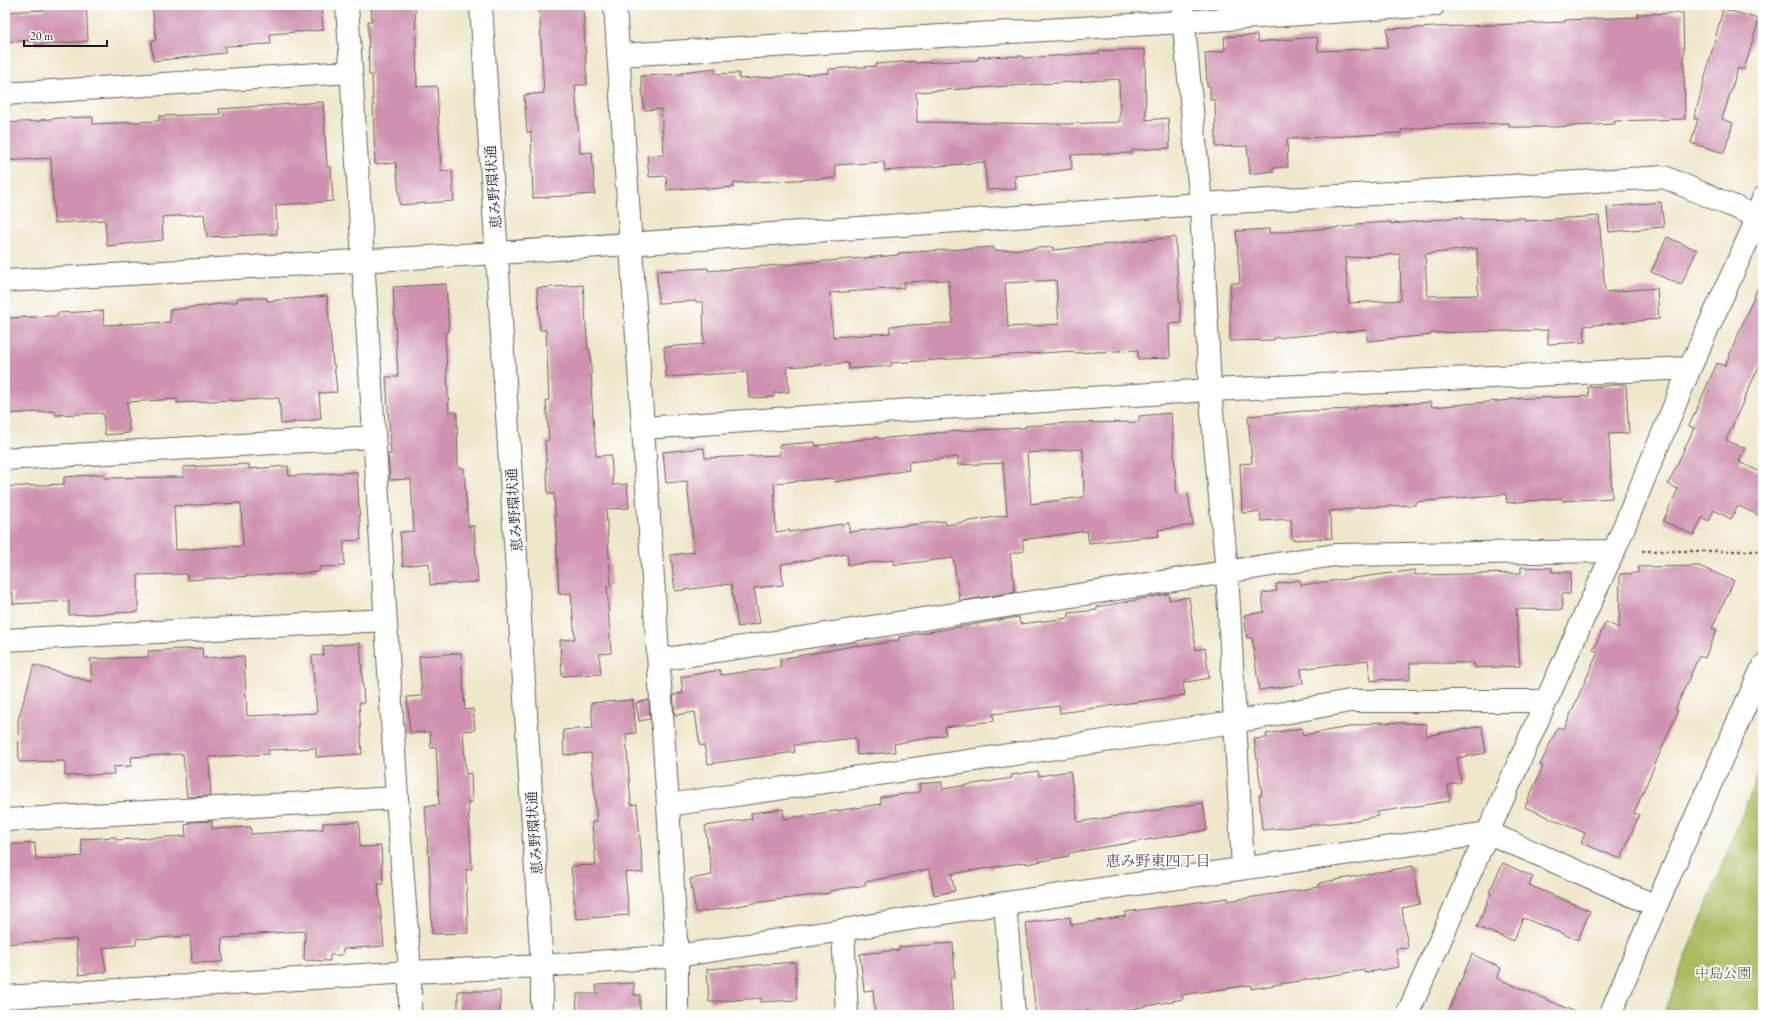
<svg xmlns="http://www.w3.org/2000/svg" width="1768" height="1020" font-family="'EB Garamond','Noto Serif JP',serif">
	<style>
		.green { fill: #aabc5f; stroke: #636c3e }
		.building { fill: #cf91af; fill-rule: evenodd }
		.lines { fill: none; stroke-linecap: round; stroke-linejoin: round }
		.minor-casing { stroke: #666359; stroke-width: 24 }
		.path { stroke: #666359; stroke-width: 2.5; stroke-dasharray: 3 3; stroke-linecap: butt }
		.minor { stroke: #fff; stroke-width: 22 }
		.labels { text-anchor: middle; stroke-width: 3.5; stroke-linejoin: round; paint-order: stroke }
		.street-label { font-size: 14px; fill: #1c1c1c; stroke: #fff }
		.park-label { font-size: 14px; fill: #555c37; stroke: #fff }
		.neighbourhood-label { font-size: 15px; fill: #5b454f; stroke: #fff }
	</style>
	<rect width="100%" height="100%" fill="#fff"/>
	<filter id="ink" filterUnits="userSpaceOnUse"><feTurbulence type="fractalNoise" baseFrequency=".025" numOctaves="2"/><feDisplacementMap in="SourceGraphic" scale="8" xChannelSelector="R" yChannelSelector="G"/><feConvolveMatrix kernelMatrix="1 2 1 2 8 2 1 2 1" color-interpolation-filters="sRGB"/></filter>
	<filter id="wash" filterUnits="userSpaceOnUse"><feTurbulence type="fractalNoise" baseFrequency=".012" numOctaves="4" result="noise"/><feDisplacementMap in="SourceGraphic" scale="16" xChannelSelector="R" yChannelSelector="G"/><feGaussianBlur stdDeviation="0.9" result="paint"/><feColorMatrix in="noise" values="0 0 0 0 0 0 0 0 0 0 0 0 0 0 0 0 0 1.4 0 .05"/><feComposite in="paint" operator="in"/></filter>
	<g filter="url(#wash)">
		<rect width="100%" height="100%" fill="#efe7cb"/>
		<!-- green -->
		<path class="green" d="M1763,762V1015H1663Z"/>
		<g id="blocks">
			<!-- building -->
			<path class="building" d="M74,5H86L88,41L35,45V40L5,42V12L45,10V7Z
				M152,5H321L323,30L270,34L271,44L225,46V53L153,61L151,41L156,40Z
				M371,5H415L417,87L437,86L441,171L452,170L454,201L400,205L396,163L375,164L372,75H369L368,21H372Z
				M539,5H583L587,85H575L580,153L592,152L595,194L533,198L531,132H527L524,95L544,93Z
				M1723,9L1759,19L1744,70L1738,68L1722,119L1733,123L1724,153L1691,143L1698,119H1694Z
				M1683,13L1685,119L1614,121L1615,124L1553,127H1509V123L1451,125L1401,130V133L1287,139L1288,167L1273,168V171L1250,174L1247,146L1216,147L1215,100H1210V86H1207L1205,53L1225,51L1224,37L1257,35L1258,42L1317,37L1318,51L1388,48L1387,29L1565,22V20L1638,17V14Z
				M1145,49L1146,120L1168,118L1170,148L1132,150V153L1071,155L1072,169L1015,176L1016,189L987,190L985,162L885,171L884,162L835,165L836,178L734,183V187L707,189V187L667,190L666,176L649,177L647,156L664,155L661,109L644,110L641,76L683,74L682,72L716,68V74L739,73V79L829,73V69L876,66V64L915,61V63L978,60V57L1023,56V58L1099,53V51ZM1119,79L1120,122L1065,124L917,122L916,92Z
				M323,102L327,167L331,166L333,201L276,205L277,234L207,237L204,214L162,217L163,240L107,246L105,220L54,223L51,158L5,161V123L40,121V120L59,118L93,117V124L159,121V116L220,114L219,109Z
				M1661,202L1664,227L1609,232L1607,207Z
				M1599,216L1605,292L1657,288L1659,319L1584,326L1585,342L1548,344V330L1431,333V335L1367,341V330L1274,338V340L1230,341V283H1240L1236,231L1269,229V233L1357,226V224L1391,222V224L1462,217V219L1525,218V221ZM1477,248L1478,295L1427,296L1425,254ZM1400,254L1401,300L1349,303L1345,258Z
				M1175,237L1181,323L1169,324L1170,358L1138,359V350L1073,353V351L891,363V366L849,369L848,363L787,367L789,392L774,393V397L749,398L747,372L666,377L664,347L704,344L703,302H696V301L658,303L657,271L708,268V271L898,255V253L994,247V251L1053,247V250ZM948,280L953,323L890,326V333L833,337L830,293L904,288V282ZM1056,280L1059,324L1008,327L1005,283Z
				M1667,237L1697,250L1681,285L1651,272Z
				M1763,275V357L1726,440L1745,448L1739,462L1763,473V517L1738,506L1731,519L1714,510L1709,521L1702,518L1694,535L1663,521L1678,489L1668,484L1694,428L1689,426L1717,363L1725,366Z
				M446,284L449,332L445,333L449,412H457L458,468H464L468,526H474L478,582L430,585L429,563L403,566L400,532L414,531L411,479L390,480L388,454H391L386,377H398L393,287Z
				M583,285L588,349H590L592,388H591L596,456L611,455L613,485L627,484L629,508L606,509L611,586H607L611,653L599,654L601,674L562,676L560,640L575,639L571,593L559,594L554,494H548L545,441L549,440L546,401L549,400L546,330H540L537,288Z
				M327,296L333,364H334L337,392L319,393L321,419L281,424L279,398L231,401V400L177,403V399L127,402L129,433L105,435L103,413L55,415V411L5,414V331H7V318L57,316V313L103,311L104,325L170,322V310L237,302V298H267V301Z
				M1626,384L1629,433L1609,434L1612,498L1562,501V498L1507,503L1506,494L1415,502V505L1353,508L1354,509L1330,511L1332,538L1292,540L1291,519L1261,521L1260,512L1242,513L1240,464L1252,463L1248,416L1303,411L1356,409V407L1431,402L1432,407L1510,400V399L1589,396L1588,387Z
				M1171,413L1177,494L1188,493L1193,525L1158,530L1159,536L1089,543L1087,531L1022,540L1024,551L1010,554L1015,592L960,601L953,558L894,565V560L848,565L847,554L781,564L783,585L754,588L760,623L738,627L731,584L675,591L671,555L694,552L687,481L666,483L663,452L704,448L705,458L780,455L779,445L815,442L816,446L877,437L878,439L957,431L1025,428V426L1068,423L1139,422V416ZM1083,449L1084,497L1031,504L1027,453ZM958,457V465L1003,463L1007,515L946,525L945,521L849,532V523L789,532V530L776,532L774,483L834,478L835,482L909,470L908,462Z
				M249,464V469L288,466L289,476L357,472L361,540L344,541V566L319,567V572L187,580V574L138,575V612L69,615V601L13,604V593L5,594V487L64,484V477L104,474V478L183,477V467ZM241,503L243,546L176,550L174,506Z
				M1699,566L1734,581L1712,628L1717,630L1705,658L1699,656L1675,710L1678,711L1634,813L1639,815L1621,859L1581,843L1585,833L1525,807L1543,766L1540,765L1558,727L1564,729L1598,652L1593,650L1606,622L1619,628L1620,574L1638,573V567Z
				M1521,567L1552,568V572H1571L1570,594H1562V610L1516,609L1520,666L1475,668L1474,663H1410V680H1385L1386,679L1371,681L1368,660L1301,669L1303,684L1259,690L1252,638H1247L1244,615L1264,612L1262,593L1277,591L1276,584L1300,580L1301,585L1415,570V575L1521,573Z
				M1169,594V600L1189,597L1196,650L1205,648L1209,678L1183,683L1185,695L1060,713L1059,706L993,714L994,721L945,727L946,735L894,744L895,752L857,755L856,738L794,745L795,752L708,764L704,745L700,746L695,712L675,715L673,695L683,693L681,677L720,670L721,675L781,667L780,659L859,645V647L899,640V637L1019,617L1020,624L1069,618V613L1097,610V607Z
				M360,643L364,703H359L362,754L316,757V748L268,750L269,754L209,757L211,796L187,797L183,754L131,757L132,766L113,767L114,774L65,776V761L19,762L18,720L34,665L92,682L90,659L149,657L148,651L202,648L203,658L244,656L247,716L317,713L312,656L324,655L323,646Z
				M461,653L465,710L473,709L475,730L463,731L466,774L471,773L472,802H468L472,869L466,870L468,933L432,934L430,877L425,806L439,805L436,747L431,748L430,732L410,733L407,697L422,696L419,656Z
				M633,700L636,733L626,734L631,805L637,804L643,873L625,872L629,915L576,919L571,866L596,865L592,822L597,821L591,753L564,755L563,730L593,728L591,703Z
				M649,700L650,719L639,721L636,703Z
				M1378,722L1427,724L1426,736L1482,726L1486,753L1457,758L1461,782L1448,785L1450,801L1377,812L1378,816L1352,821L1262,830L1259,795H1262L1254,739L1267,738L1266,734L1302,728L1303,735Z
				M1038,771L1039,776L1070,771L1078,822L1203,803L1207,830L1068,853L1069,856L1026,864V862L951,874L955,891L934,895L929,869L865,882L866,885L830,891V893L761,902L696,913L690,879L712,875L705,826L752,819L751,813L783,809L784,819L881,804V797L920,792L919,784L942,782V789L1012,778L1011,775Z
				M212,821V829L251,827V834L323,829V823L359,822L360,847L381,846L383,884H378L384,946L343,949L342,955H330V961L304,960L305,931L241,935V937L222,938L223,962L192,963L190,936L136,939V945L103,948L106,972L79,975L76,939L5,944V845L35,843L36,860L82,856L81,839L116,837V840L186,836L185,825L189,824V822Z
				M1503,863L1533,877L1529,885L1590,911L1578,940L1523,918L1513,941L1477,927L1491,893L1489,892Z
				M1413,866L1420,904L1402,908L1408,948L1396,949L1399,967L1364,973V970L1251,989V985L1182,995L1183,999L1126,1010L1090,1015L1088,1010L1053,1015H1036L1026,923L1070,917L1071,925L1126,916L1125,912L1228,898V901L1319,887V883Z
				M953,943L955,978H950L953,1015H875L873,990L864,991L860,954L899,950V947Z
				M1472,954L1501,968L1497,978L1582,1015H1447Z
				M795,962L797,1000L761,1002V998L709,1002L707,969Z
				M634,983V995H640V1011L576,1015L577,994H597L596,985Z
				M458,991H500V1015H458Z"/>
		</g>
	</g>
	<g filter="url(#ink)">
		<use href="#blocks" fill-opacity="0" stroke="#666359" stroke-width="1"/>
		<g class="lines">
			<defs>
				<path id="minor" d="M347,5L397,798L410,972V1015
					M481,5L542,966V1015
					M615,5L668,805L677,956V1015
					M1182,5L1201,204L1210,390L1227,572L1243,868
					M618,55L1183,22L1434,5
					M5,94L350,72
					M5,281L498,253L1201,204L1664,177L1763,219
					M643,428L1210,390L1690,368
					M5,459L374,437
					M5,640L385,620
					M659,660L1335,555L1614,551L1690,368L1758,217L1763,198
					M668,805L1234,722L1350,701H1545
					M5,820L397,798
					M1005,903L1014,1015
					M843,930L847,1015
					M5,997L410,972L542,966L677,956L843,930L1005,903L1489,833L1656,906
					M1407,1015C1476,861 1543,705 1614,551
					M1610,1015L1656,906L1763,666"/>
			</defs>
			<!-- minor casing -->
			<use href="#minor" class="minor-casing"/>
			<!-- path -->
			<path class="path" d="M1642,551H1763"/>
			<!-- minor -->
			<use href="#minor" class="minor"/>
		</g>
	</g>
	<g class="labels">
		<!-- street labels -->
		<g class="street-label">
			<text transform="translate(493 187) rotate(-94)" y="5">恵み野環状通</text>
			<text transform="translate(514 510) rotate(-94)" y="5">恵み野環状通</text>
			<text transform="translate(534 833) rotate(-94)" y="5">恵み野環状通</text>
		</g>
		<!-- park labels -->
		<g class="park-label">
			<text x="1723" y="978">中島公園</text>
		</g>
		<!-- neighbourhood labels -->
		<g class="neighbourhood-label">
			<text x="1158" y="866">恵み野東四丁目</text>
		</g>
	</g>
	<!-- margin -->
	<rect width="1768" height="1020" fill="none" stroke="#fff" stroke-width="20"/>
	<!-- scale -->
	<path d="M24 40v6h83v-6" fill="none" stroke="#1c1c1c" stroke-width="2"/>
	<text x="30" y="40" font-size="12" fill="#1c1c1c" stroke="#ffffff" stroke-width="3" paint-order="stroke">20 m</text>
</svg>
